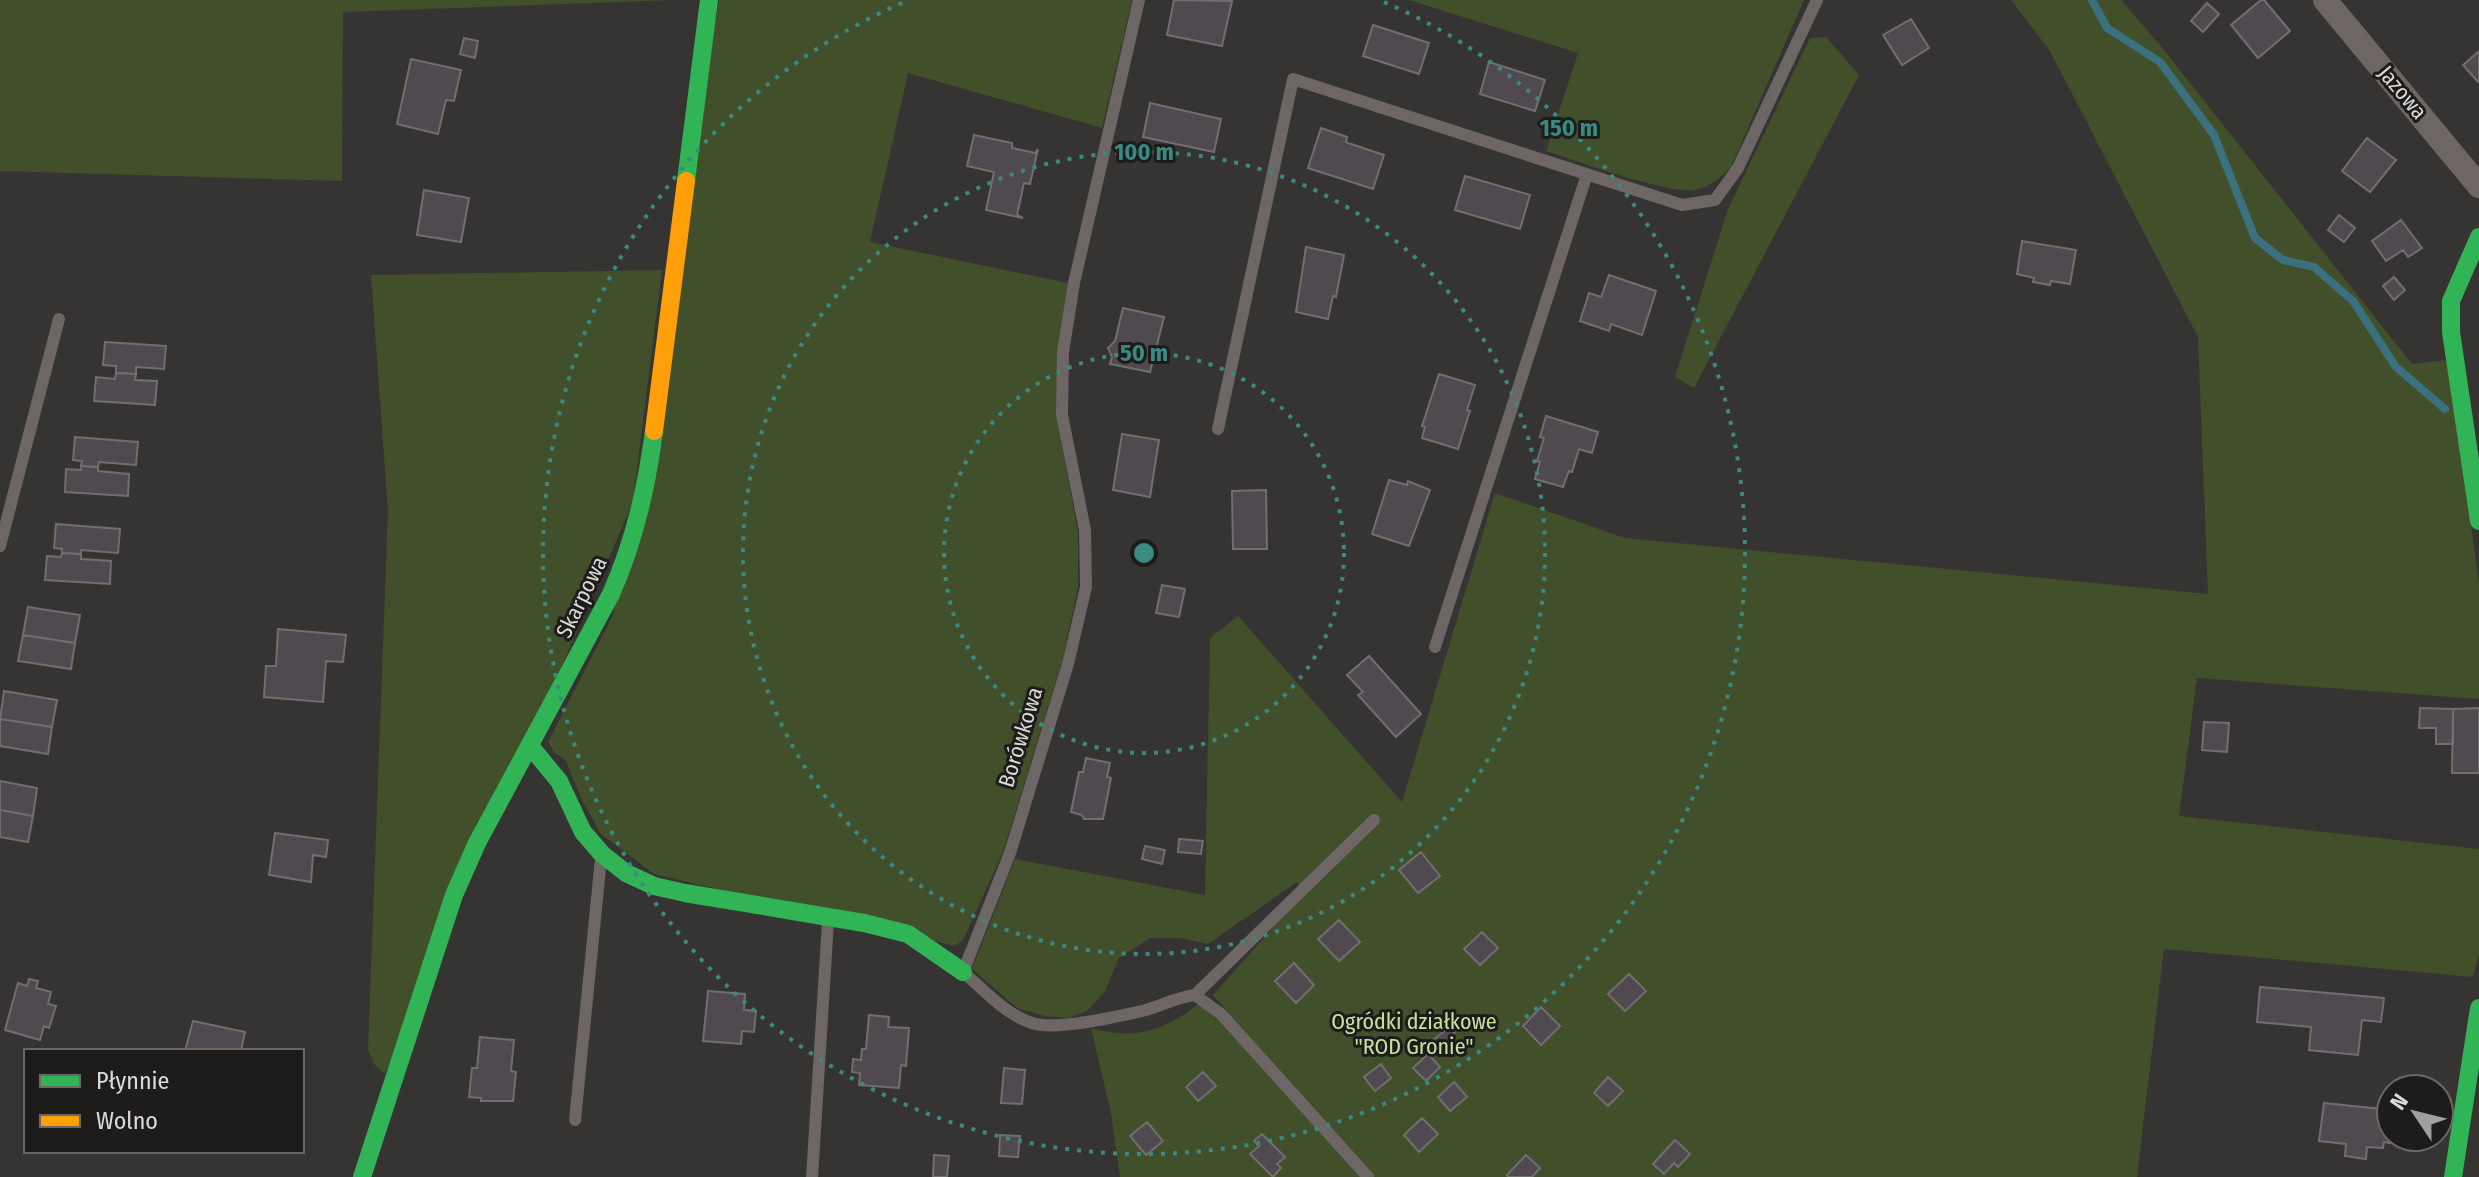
<svg xmlns="http://www.w3.org/2000/svg" width="2479" height="1177" font-family="'Fira Sans Condensed',sans-serif">
	<style>
		.green { fill: #414f2b }
		.lines { fill: none; stroke-linecap: round; stroke-linejoin: round }
		.stream { stroke: #3b707f; stroke-width: 8 }
		.building { fill: #50494f; stroke: #706f6f; stroke-width: 2 }
		.lane { stroke: #6d6664; stroke-width: 12 }
		.street { stroke: #6d6664; stroke-width: 24 }
		.fast { stroke: #30b455; stroke-width: 18 }
		.slow { stroke: #ff9f0a; stroke-width: 18 }
		.ring { fill: none; stroke: #388a83; stroke-width: 4; stroke-dasharray: 4 8 }
		.labels { text-anchor: middle; stroke-width: 6; stroke-linejoin: round; paint-order: stroke }
		.street-label { font-size: 22px; fill: #dcdad9; stroke: #1d1c1b }
		.park-label { font-size: 22px; fill: #c6e39d; stroke: #1d1c1b }
		.centre { fill: #388a83; stroke: #1d1c1b; stroke-width: 4 }
		.ring-label { font-size: 24px; text-anchor: middle; font-weight: bold; fill: #388a83; stroke: #1d1c1b; stroke-width: 6; stroke-linejoin: round; paint-order: stroke }
	</style>
	<rect width="100%" height="100%" fill="#363433"/>
	<!-- green -->
	<path class="green" d="M0,0H674L343,12L342,181L0,171Z
		M719,0H1132L1102,128L908,73L870,242L1068,283L1056,415L1078,532V587L1062,662L1003,852L963,940L955,946L654,874L601,834L581,798L566,761L554,752L548,742L613,615Z
		M1409,0H1804L1731,167C1720,178 1711,187 1695,190C1666,194 1578,161 1546,151L1578,53Z
		M2011,0H2121L2160,45L2412,364L2447,360L2479,582V699L2197,678L2179,816L2479,849V955L2473,977L2164,949L2137,1177H1120L1111,1113L1091,1028C1136,1041 1166,1030 1201,1002L1216,1019L1225,1009L1213,995L1305,892L1297,882L1208,944L1180,938H1150L1119,958L1105,991L1087,1011L1068,1018L1045,1016L1017,1008L972,969L1015,859L1205,895L1210,638L1238,616L1402,802L1495,493L1625,538L2208,594L2198,337L2050,51Z
		M1826,37L1859,75L1694,388L1675,377L1728,209L1810,38Z
		M662,270L633,502L385,1074L374,1064L368,1050L388,511L371,275Z"/>
	<g class="lines">
		<!-- stream -->
		<path class="stream" d="M2092,0L2107,28L2160,62L2214,135L2255,238L2283,260L2314,267L2353,301L2396,367L2445,409"/>
	</g>
	<!-- building -->
	<path class="building" d="M1174,0L1232,1L1222,46L1167,35Z
		M2261,0H2264L2290,31L2258,58L2231,25Z
		M2207,3L2219,14L2203,32L2191,21Z
		M1911,19L1929,48L1902,65L1883,35Z
		M1373,25L1429,43L1419,74L1363,56Z
		M464,38L478,41L475,58L460,54Z
		M2479,51V80L2478,82L2463,65Z
		M411,59L461,70L454,101L446,100L438,134L397,124Z
		M1489,62L1545,80L1535,111L1480,94Z
		M1150,103L1221,119L1214,152L1143,137Z
		M1321,128L1347,137L1346,142L1348,143L1384,155L1373,189L1308,168Z
		M974,135L1012,143V148L1035,153L1038,149L1030,184L1024,183L1017,215L1023,218L986,210L994,172L967,166Z
		M2367,138L2396,160L2370,192L2342,171Z
		M1465,176L1530,195L1520,229L1455,210Z
		M424,190L469,198L461,242L417,235Z
		M2339,215L2355,228L2344,242L2328,230Z
		M2401,220L2422,248L2408,257L2403,250L2386,261L2372,241Z
		M2022,241L2076,250L2070,284L2051,281L2050,285L2033,282L2034,278L2017,274Z
		M1306,247L1344,255L1336,297L1333,296L1328,319L1296,312Z
		M1609,275L1656,291L1642,335L1611,324L1609,331L1580,321L1589,293L1601,297Z
		M2394,277L2405,290L2394,300L2383,286Z
		M1123,308L1164,317L1150,372L1110,364L1112,357L1108,348L1115,341Z
		M105,342L166,346L164,369L136,367V374L116,373V366L103,365Z
		M116,373L136,374L135,380L157,381L155,405L94,401L96,377L115,379Z
		M1439,374L1475,385L1467,410L1470,411L1458,449L1422,438L1425,427L1422,426Z
		M1546,416L1598,432L1592,453L1579,449L1572,472L1569,471L1563,487L1535,479L1540,462L1537,461L1544,438L1540,437Z
		M1122,434L1159,440L1150,497L1113,490Z
		M75,437L138,442L136,465L99,462L98,467L81,466L82,461L73,460Z
		M81,466L98,467V471L129,474L128,496L65,492L66,469L81,470Z
		M1389,480L1407,485L1408,481L1430,490L1409,546L1372,534Z
		M1266,490L1267,549H1233L1232,491Z
		M56,524L120,529L118,553L81,550V554L62,553V549L54,548Z
		M62,553L81,554V559L111,561L110,584L45,580L47,556L61,557Z
		M1162,585L1185,589L1179,617L1156,613Z
		M28,607L80,615L75,643L23,635Z
		M278,629L346,635L343,662L326,661L323,702L264,697L266,666H276Z
		M23,635L75,643L71,669L18,661Z
		M1369,656L1421,714L1396,737L1358,695L1363,692L1347,675Z
		M4,691L57,700L52,727L0,719Z
		M2420,708L2453,709V744H2436V728H2419Z
		M2479,708V773H2452L2453,709Z
		M0,719L52,727L48,754L0,746Z
		M2204,722L2229,723L2227,752L2202,750Z
		M1086,758L1110,763L1107,777L1111,778L1103,819H1084L1082,815L1071,812L1079,772H1083Z
		M0,781L37,788L33,816L0,810Z
		M0,810L33,816L28,842L0,837Z
		M275,833L328,840L326,857L313,855L311,882L269,875Z
		M1179,839L1203,841L1201,854L1178,852Z
		M1145,846L1165,850L1162,864L1142,859Z
		M1421,852L1440,876L1418,893L1399,870Z
		M1339,920L1360,942L1339,961L1318,939Z
		M1482,932L1498,948L1480,965L1464,949Z
		M1294,963L1314,985L1296,1003L1275,981Z
		M1629,974L1646,991L1625,1011L1608,994Z
		M29,979L38,981L36,988L51,992L48,1004L56,1006L49,1028L44,1026L40,1040L5,1030L18,983L27,986Z
		M2260,987L2384,998L2381,1022L2362,1020L2358,1055L2309,1050L2311,1027L2257,1022Z
		M708,991L745,994L744,1010L756,1011L754,1032L742,1031L741,1044L703,1041Z
		M1541,1007L1560,1026L1541,1045L1523,1026Z
		M869,1015L889,1017L888,1027L909,1028L906,1066L901,1065L899,1088L859,1085L860,1073L852,1072L853,1059L861,1060L862,1049H866Z
		M193,1021L245,1032L241,1051H185Z
		M1451,1026L1455,1032L1450,1036L1454,1040L1441,1050L1433,1040Z
		M480,1037L514,1040L511,1071L516,1072L513,1101H481V1098L469,1097L472,1068H477Z
		M1428,1054L1440,1067L1426,1081L1413,1068Z
		M1381,1064L1391,1078L1375,1091L1364,1077Z
		M1004,1068L1025,1070L1022,1104L1001,1103Z
		M1203,1072L1216,1086L1198,1101L1186,1087Z
		M1608,1077L1623,1091L1608,1106L1594,1093Z
		M1454,1082L1467,1097L1450,1111L1438,1097Z
		M2324,1103L2391,1110L2390,1143L2384,1142L2383,1148L2367,1147L2366,1159L2345,1156L2346,1144L2319,1141Z
		M1422,1118L1438,1134L1419,1152L1404,1135Z
		M1147,1122L1163,1141L1146,1155L1130,1136Z
		M1262,1134L1285,1157L1277,1164L1281,1168L1273,1177L1250,1154L1259,1146L1254,1141Z
		M1000,1135L1020,1136L1018,1157L999,1156Z
		M1675,1140L1690,1154L1678,1167L1674,1163L1664,1174L1653,1164Z
		M934,1155L949,1156L947,1177H933Z
		M1526,1155L1540,1168L1532,1177H1508L1507,1175Z"/>
	<g class="lines">
		<!-- lane -->
		<path class="lane" d="M1139,0L1074,283L1063,352L1062,415L1085,530L1086,587L1068,664L1010,853L963,972C983,989 1006,1015 1032,1023C1056,1031 1116,1017 1142,1011C1160,1007 1176,997 1195,995L1374,820
			M1218,429L1293,79L1682,205L1715,200L1738,168L1817,0
			M0,546L59,319
			M1435,647L1587,174
			M1195,995L1221,1014L1368,1177
			M575,1120L601,858
			M812,1177L828,921"/>
		<!-- street -->
		<path class="street" d="M2325,0L2479,186"/>
		<!-- fast -->
		<path class="fast" d="M686,181L709,0
			M2479,237L2451,301V332L2479,521
			M530,746L559,781L583,832L602,854L626,873L654,886L685,893L864,923L908,934L963,972
			M362,1177L454,895L477,843L611,594C634,542 647,487 654,431
			M2453,1177L2479,1008"/>
		<!-- slow -->
		<path class="slow" d="M654,431L686,181"/>
	</g>
	<!-- distance rings -->
	<g class="ring">
		<circle cx="1144" cy="553" r="200"/>
		<circle cx="1144" cy="553" r="401"/>
		<path d="M1384 2A601 601 0 1 1 904 2"/>
	</g>
	<g class="labels">
		<!-- street labels -->
		<g class="street-label">
			<text transform="translate(2403 92) rotate(50)" y="8">Jazowa</text>
			<text transform="translate(581 597) rotate(-64)" y="8">Skarpowa</text>
			<text transform="translate(1020 737) rotate(-73)" y="8">Borówkowa</text>
		</g>
		<!-- park labels -->
		<g class="park-label">
			<text x="1414" y="1029">Ogródki działkowe<tspan x="1414" dy="25">"ROD Gronie"</tspan></text>
		</g>
	</g>
	<circle cx="1144" cy="553" r="12" class="centre"/>
	<g class="ring-label">
		<text x="1569" y="136">150 m</text>
		<text x="1144" y="160">100 m</text>
		<text x="1144" y="361">50 m</text>
	</g>
	<!-- legend -->
	<rect x="24" y="1049" width="280" height="104" fill="#1d1c1b" stroke="#696867" stroke-width="2"/>
	<rect x="40" y="1075" width="40" height="12" fill="#30b455" stroke="#696867" stroke-width="2"/>
	<text x="96" y="1089" font-size="24" fill="#dcdad9">Płynnie</text>
	<rect x="40" y="1115" width="40" height="12" fill="#ff9f0a" stroke="#696867" stroke-width="2"/>
	<text x="96" y="1129" font-size="24" fill="#dcdad9">Wolno</text>
	<!-- north arrow -->
	<g transform="translate(2415 1113) rotate(305)"><circle r="38" fill="#1d1c1b" stroke="#696867" stroke-width="2"/>
	<path d="M0-6L14 30L0 20L-14 30Z" fill="#a2a09f"/>
	<text y="-12" font-size="22" font-weight="bold" text-anchor="middle" fill="#dcdad9">N</text>
	</g>
</svg>
